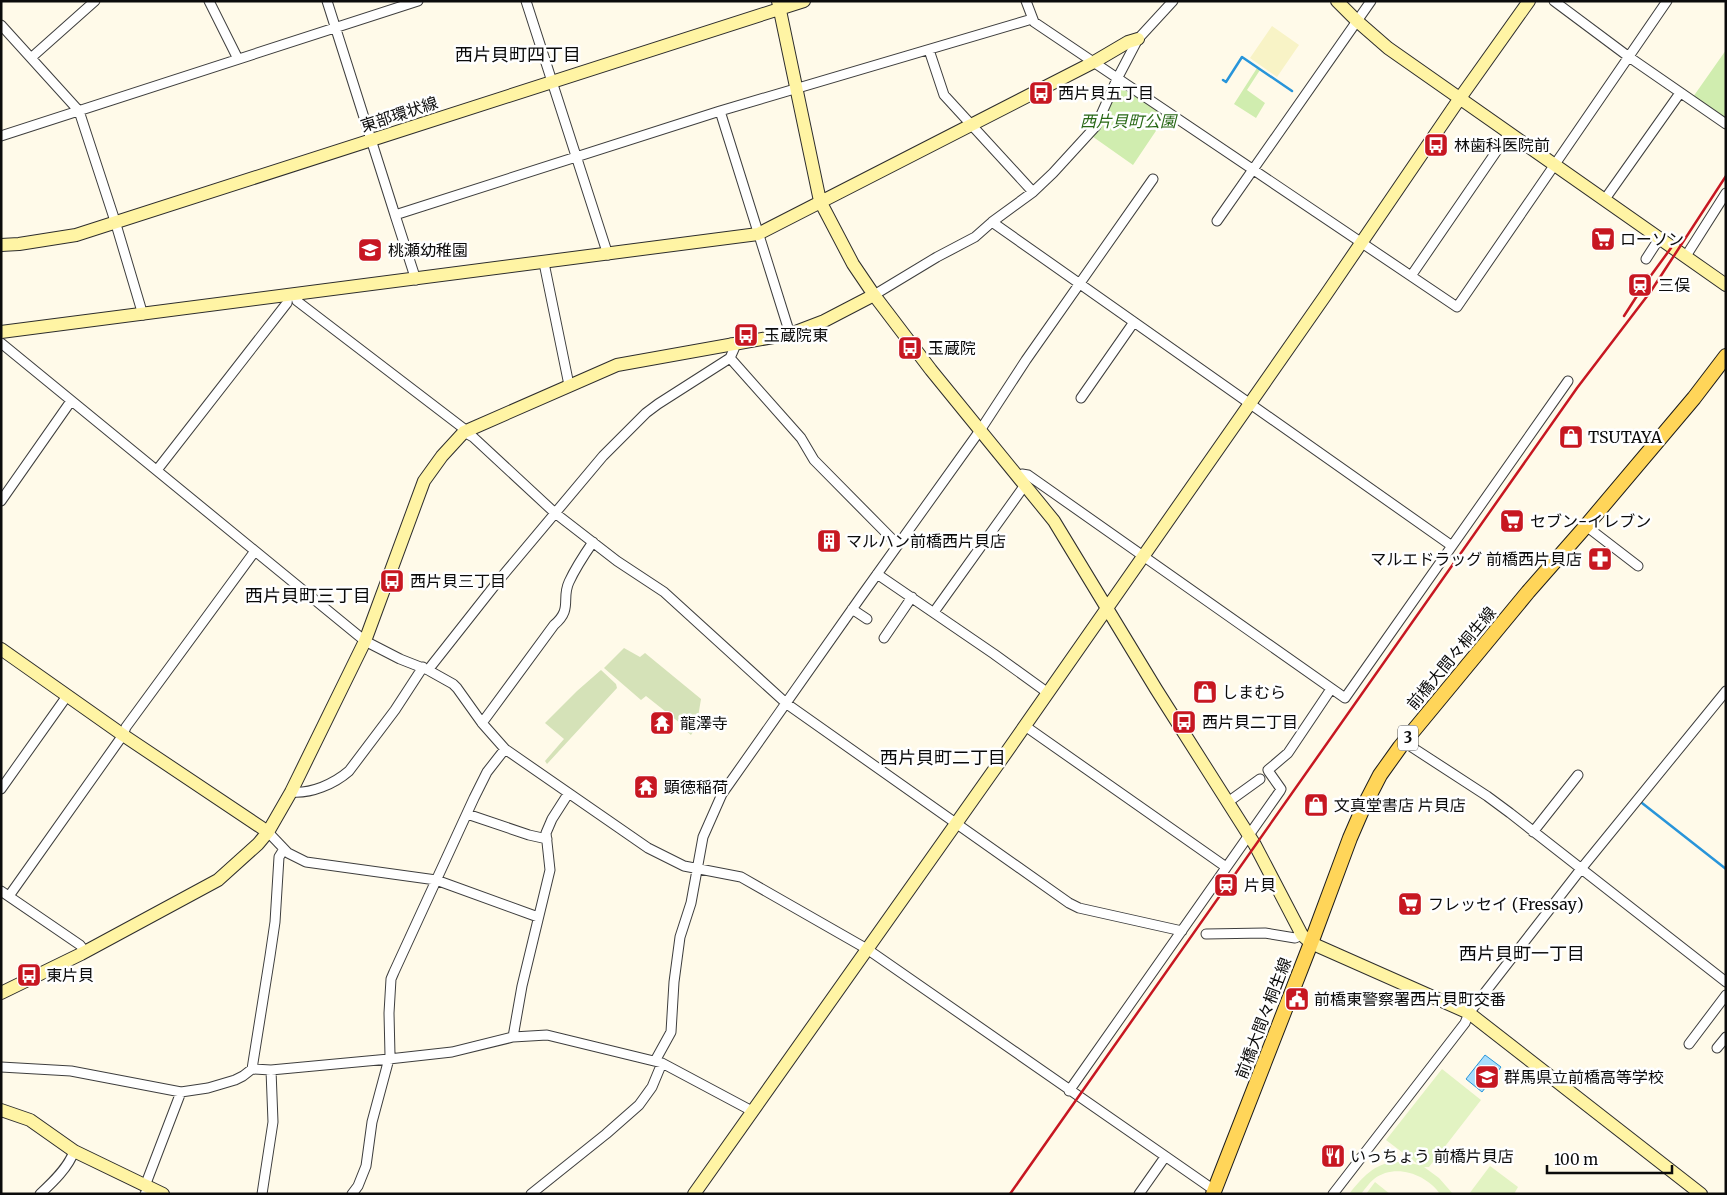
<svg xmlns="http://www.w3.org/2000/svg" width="1727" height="1195" font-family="Merriweather,'Noto Sans JP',serif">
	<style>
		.farmland { fill: #f8f3c6 }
		.green { fill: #d0edaf }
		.cemetery { fill: #d5e2b8 }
		.pitch { fill: #e2f3c2 }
		.water { fill: #a8ddfc; stroke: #2895da }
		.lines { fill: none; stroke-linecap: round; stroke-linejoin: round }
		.stream { stroke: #2895da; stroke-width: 2.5 }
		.street-casing { stroke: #3e3e3e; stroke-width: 11 }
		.secondary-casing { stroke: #2d2d2d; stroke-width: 14 }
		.primary-casing { stroke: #1c1c1c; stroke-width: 16 }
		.street { stroke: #fff; stroke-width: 9 }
		.secondary { stroke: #fff4a4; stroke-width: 12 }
		.primary { stroke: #ffd559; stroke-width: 14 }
		.rail { stroke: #c71721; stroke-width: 2.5 }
		.labels { text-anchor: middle; stroke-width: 5; stroke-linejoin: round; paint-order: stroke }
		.shield { fill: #fff; stroke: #545454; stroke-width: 1 }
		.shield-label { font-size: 15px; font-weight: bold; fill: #0b0b0b }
		.poi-label { font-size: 16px; fill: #0b0b0b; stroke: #fff; text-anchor: start }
		.street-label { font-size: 16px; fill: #0b0b0b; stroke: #fff }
		.park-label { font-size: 16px; font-style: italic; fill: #286816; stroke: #fff }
		.neighbourhood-label { font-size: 18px; fill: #0b0b0b; stroke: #fff }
	</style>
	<rect width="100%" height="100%" fill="#fffae9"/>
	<!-- farmland -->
	<path class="farmland" d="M1272,26L1299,45L1277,77L1250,58Z"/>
	<!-- green -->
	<path class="green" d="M1726,50V122L1693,97Z
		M1257,68L1260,70L1247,90L1265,103L1256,118L1234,104Z
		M1117,79L1168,113L1133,165L1089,134Z"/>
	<!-- cemetery -->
	<path class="cemetery" d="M624,648L640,657L645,653L701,699L698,717L701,719L691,735L684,729L685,727L646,696L641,700L604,668Z
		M601,670L616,684L617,688L547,764L545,761L564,739L545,723L577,691Z"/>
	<!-- pitch -->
	<path class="pitch" d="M1442,1069L1481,1100L1429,1167H1424L1439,1178L1453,1194H1440C1426,1174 1395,1163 1374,1179C1369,1183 1365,1189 1361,1194H1349C1370,1167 1385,1156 1419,1165L1386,1140Z
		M1490,1166L1518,1187L1514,1194H1469Z
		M1375,1182L1390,1194H1366Z"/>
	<!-- water -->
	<path class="water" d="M1485,1055L1501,1067L1482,1092L1466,1079Z"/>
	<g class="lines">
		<!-- stream -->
		<path class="stream" d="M1223,80L1226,82L1242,57L1292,91
			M1642,803L1726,869"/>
		<defs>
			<path id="street" d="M209,1L238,59
				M327,1L395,215
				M526,1L608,255
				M1026,1L1034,22L1457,307L1667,1
				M1554,1L1629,57L1726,124
				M1,25L79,111L115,221L143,315
				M929,50L944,95L1033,192
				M32,57L95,1
				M720,111L790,334
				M1,136L418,1
				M1605,199L1680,93
				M1217,221L1371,1
				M992,222L1452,546
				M1686,256L1726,193
				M1646,259L1657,242
				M544,263L569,385
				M1411,276L1509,133
				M416,280L395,215L720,111L1032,19
				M295,295L297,301L463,428L464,432L473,437L555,513L617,561L664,592L787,704L1069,903L1079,908L1182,931
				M874,295L937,257L975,237L992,222L1033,192L1053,173L1096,126L1117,79L1138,39L1173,1
				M1,343L365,641L400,659L428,670L453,684L457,688L482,723L505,749L648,848L684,866L741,877L867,949L1214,1190
				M730,358L801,438L814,460L898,545
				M1081,398L1134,322
				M157,470L287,303L288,296
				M1017,477L1022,474L1028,475L1345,698L1568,381
				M1,501L71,401
				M1586,526L1638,566
				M877,574L994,654L1048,693
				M852,609L867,619
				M934,612L1025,485
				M884,638L912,597
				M428,670L499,580L603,456L646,413L658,404L730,358L734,349L731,343
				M482,723L554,625C573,609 561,599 569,582C575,569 584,555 593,542
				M1025,726L1226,867
				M1404,742L1487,796L1510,813L1726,982
				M1,789L67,696
				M291,792C311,794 334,784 349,771L395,710L423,667
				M1228,802L1260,779
				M467,814L529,835L547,839
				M268,832L288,853L306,862L436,880L538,917
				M1533,832L1578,775
				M1,891L80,945L83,949L81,954
				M9,896L123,735L126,727L255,551
				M1206,934L1265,933L1295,938L1302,935
				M513,1037L522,986L550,870L546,833L552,819L568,794
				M1689,1044L1726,995
				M1717,1048L1726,1037
				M655,1061L671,1032L674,982L680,937L691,903L703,837L722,794L860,598L981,429L1026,360L1153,179
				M1,1067L71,1071L181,1092L208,1088L235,1080L243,1076L252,1069L271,1070L389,1059L452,1052L513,1037L547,1035L662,1063L752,1111
				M252,1069L270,956L275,922L279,857L284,849
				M1069,1091L1280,791L1281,789L1269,772L1268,770L1288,753L1331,689
				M40,1194C52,1183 69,1167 74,1151
				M145,1194L148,1189L145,1186L181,1092
				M262,1194L273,1122L271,1070
				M352,1194L358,1186L366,1166L372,1122L390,1055L389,1013L391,979L394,972L474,798L487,772L505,749
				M531,1194L606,1134L639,1105L652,1087L662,1063
				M1139,1194L1165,1157
				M1333,1194L1465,1023L1469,1013L1581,869L1726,691"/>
			<path id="secondary" d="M778,1L820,201L853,264L874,295L931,370L1054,521L1156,689L1255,845L1302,935L1311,943L1469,1013L1701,1194
				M1337,1L1357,21L1388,48L1726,285
				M1,245L19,244L76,235L804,1
				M1,332L758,234L1094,62L1128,42L1138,39
				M1,649L123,735L268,832
				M1,993L81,954L218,880L258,844L268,832L291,792L365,641L424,481L442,456L464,432L617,365L790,334L824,321L874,295
				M1,1110L30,1120L74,1151L163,1194
				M694,1194L1001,760L1325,296L1460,98L1529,1"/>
			<path id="primary" d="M1213,1194L1311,943L1350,838L1363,808L1380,775L1400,747L1528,592L1586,526L1694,398L1726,356"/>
		</defs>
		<!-- street casing -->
		<use href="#street" class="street-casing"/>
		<!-- secondary casing -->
		<use href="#secondary" class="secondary-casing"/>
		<!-- primary casing -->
		<use href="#primary" class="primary-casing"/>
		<!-- street -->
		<use href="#street" class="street"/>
		<!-- secondary -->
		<use href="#secondary" class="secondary"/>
		<!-- primary -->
		<use href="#primary" class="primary"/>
		<!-- rail -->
		<path class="rail" d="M1624,316L1644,285L1671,248
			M1010,1194L1577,388L1651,291L1726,176"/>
	</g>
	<!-- icons -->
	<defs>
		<symbol id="bus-square" viewBox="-11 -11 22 22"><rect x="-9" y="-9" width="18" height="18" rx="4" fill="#c71721" stroke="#fff"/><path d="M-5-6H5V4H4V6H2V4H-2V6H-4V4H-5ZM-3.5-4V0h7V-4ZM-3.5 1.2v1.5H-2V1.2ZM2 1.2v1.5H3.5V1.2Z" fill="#fff"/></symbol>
		<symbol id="supermarket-square" viewBox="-11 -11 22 22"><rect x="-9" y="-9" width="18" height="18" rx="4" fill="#c71721" stroke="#fff"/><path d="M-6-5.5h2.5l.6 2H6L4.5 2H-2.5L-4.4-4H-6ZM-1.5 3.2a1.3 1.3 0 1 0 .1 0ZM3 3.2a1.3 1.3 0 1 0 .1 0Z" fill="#fff"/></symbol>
		<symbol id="school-square" viewBox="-11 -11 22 22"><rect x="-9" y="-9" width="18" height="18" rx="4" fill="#c71721" stroke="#fff"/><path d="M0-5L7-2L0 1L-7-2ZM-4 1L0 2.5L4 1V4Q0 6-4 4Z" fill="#fff"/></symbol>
		<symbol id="station-square" viewBox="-11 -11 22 22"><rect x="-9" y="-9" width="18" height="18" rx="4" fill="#c71721" stroke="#fff"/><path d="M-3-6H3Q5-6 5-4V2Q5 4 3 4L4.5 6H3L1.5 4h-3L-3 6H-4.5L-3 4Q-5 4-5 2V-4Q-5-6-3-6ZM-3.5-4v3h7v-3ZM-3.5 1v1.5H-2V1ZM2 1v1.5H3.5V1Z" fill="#fff"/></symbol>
		<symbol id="shop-square" viewBox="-11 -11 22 22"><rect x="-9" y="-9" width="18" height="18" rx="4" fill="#c71721" stroke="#fff"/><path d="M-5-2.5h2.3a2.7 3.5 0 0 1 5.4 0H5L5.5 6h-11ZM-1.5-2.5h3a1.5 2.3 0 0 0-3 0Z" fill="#fff"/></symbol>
		<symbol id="building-square" viewBox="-11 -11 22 22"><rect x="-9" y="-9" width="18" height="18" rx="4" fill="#c71721" stroke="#fff"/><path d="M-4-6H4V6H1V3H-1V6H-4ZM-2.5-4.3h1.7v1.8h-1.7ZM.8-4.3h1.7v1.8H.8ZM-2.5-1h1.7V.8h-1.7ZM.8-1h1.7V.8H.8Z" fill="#fff"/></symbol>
		<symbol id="pharmacy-square" viewBox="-11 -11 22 22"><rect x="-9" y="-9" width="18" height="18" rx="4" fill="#c71721" stroke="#fff"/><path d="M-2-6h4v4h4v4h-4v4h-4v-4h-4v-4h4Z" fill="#fff"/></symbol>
		<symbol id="temple-square" viewBox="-11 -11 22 22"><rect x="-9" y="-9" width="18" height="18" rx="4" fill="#c71721" stroke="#fff"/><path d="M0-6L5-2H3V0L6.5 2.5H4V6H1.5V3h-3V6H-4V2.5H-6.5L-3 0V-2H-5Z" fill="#fff"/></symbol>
		<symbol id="civic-square" viewBox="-11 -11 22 22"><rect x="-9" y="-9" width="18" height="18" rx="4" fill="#c71721" stroke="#fff"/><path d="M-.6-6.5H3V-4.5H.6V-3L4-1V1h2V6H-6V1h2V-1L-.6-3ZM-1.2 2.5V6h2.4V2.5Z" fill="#fff"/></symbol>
		<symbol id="restaurant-square" viewBox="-11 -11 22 22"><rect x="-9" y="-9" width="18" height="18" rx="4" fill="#c71721" stroke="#fff"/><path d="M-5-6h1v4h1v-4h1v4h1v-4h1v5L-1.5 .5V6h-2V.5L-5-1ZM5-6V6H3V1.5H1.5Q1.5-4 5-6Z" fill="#fff"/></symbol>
	</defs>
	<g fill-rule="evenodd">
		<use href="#bus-square" x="1027" y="79" width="28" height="28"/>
		<use href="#bus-square" x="1422" y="131" width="28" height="28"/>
		<use href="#supermarket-square" x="1589" y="225" width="28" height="28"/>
		<use href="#school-square" x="356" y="236" width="28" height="28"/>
		<use href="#station-square" x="1626" y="271" width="28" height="28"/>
		<use href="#bus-square" x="732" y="321" width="28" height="28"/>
		<use href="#bus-square" x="896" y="334" width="28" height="28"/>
		<use href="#shop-square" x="1557" y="423" width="28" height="28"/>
		<use href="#supermarket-square" x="1498" y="507" width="28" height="28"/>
		<use href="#building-square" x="815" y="527" width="28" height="28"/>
		<use href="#pharmacy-square" x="1586" y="545" width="28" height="28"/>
		<use href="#bus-square" x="378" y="567" width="28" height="28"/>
		<use href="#shop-square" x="1191" y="678" width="28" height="28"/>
		<use href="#bus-square" x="1170" y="708" width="28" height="28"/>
		<use href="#temple-square" x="648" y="709" width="28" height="28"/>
		<use href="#temple-square" x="632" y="773" width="28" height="28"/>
		<use href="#shop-square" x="1302" y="791" width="28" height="28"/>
		<use href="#station-square" x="1212" y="871" width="28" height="28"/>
		<use href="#supermarket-square" x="1396" y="890" width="28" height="28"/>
		<use href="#bus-square" x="15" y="961" width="28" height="28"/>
		<use href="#civic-square" x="1283" y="985" width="28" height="28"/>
		<use href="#school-square" x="1473" y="1063" width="28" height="28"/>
		<use href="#restaurant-square" x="1319" y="1142" width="28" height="28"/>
	</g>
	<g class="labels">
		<!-- shield labels -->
		<rect class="shield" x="1398" y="725.5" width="20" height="25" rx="4"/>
		<g class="shield-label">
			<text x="1408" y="743">3</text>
		</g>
		<!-- poi labels -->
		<g class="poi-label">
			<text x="1058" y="99">西片貝五丁目</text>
			<text x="1454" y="151">林歯科医院前</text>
			<text x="1620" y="245">ローソン</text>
			<text x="388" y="256">桃瀬幼稚園</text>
			<text x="1658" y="291">三俣</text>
			<text x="764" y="341">玉蔵院東</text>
			<text x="928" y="354">玉蔵院</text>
			<text x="1588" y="443">TSUTAYA</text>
			<text x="1530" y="527">セブン-イレブン</text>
			<text x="846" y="547">マルハン前橋西片貝店</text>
			<text x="1582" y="565" text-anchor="end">マルエドラッグ 前橋西片貝店</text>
			<text x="410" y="587">西片貝三丁目</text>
			<text x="1222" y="698">しまむら</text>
			<text x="1202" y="728">西片貝二丁目</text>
			<text x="680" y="729">龍澤寺</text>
			<text x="664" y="793">顕徳稲荷</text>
			<text x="1334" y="811">文真堂書店 片貝店</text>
			<text x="1244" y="891">片貝</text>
			<text x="1428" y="910">フレッセイ (Fressay)</text>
			<text x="46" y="981">東片貝</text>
			<text x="1314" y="1005">前橋東警察署西片貝町交番</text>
			<text x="1504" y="1083">群馬県立前橋高等学校</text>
			<text x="1350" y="1162">いっちょう 前橋片貝店</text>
		</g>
		<!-- street labels -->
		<g class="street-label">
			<text transform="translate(399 114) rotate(-18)" y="6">東部環状線</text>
			<text transform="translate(1451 658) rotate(-50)" y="6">前橋大間々桐生線</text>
			<text transform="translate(1263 1018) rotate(-69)" y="6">前橋大間々桐生線</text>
		</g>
		<!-- park labels -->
		<g class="park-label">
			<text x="1128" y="127">西片貝町公園</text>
		</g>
		<!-- neighbourhood labels -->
		<g class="neighbourhood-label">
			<text x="518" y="61">西片貝町四丁目</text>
			<text x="308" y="602">西片貝町三丁目</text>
			<text x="943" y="764">西片貝町二丁目</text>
			<text x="1522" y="960">西片貝町一丁目</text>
		</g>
	</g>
	<!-- border -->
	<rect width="1727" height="1195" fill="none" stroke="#0b0b0b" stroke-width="5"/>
	<!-- scale -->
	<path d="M1547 1165v8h125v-8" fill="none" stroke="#0b0b0b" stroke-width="2.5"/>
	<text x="1554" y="1165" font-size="15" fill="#0b0b0b" stroke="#ffffff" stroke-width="4" paint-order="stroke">100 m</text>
</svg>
